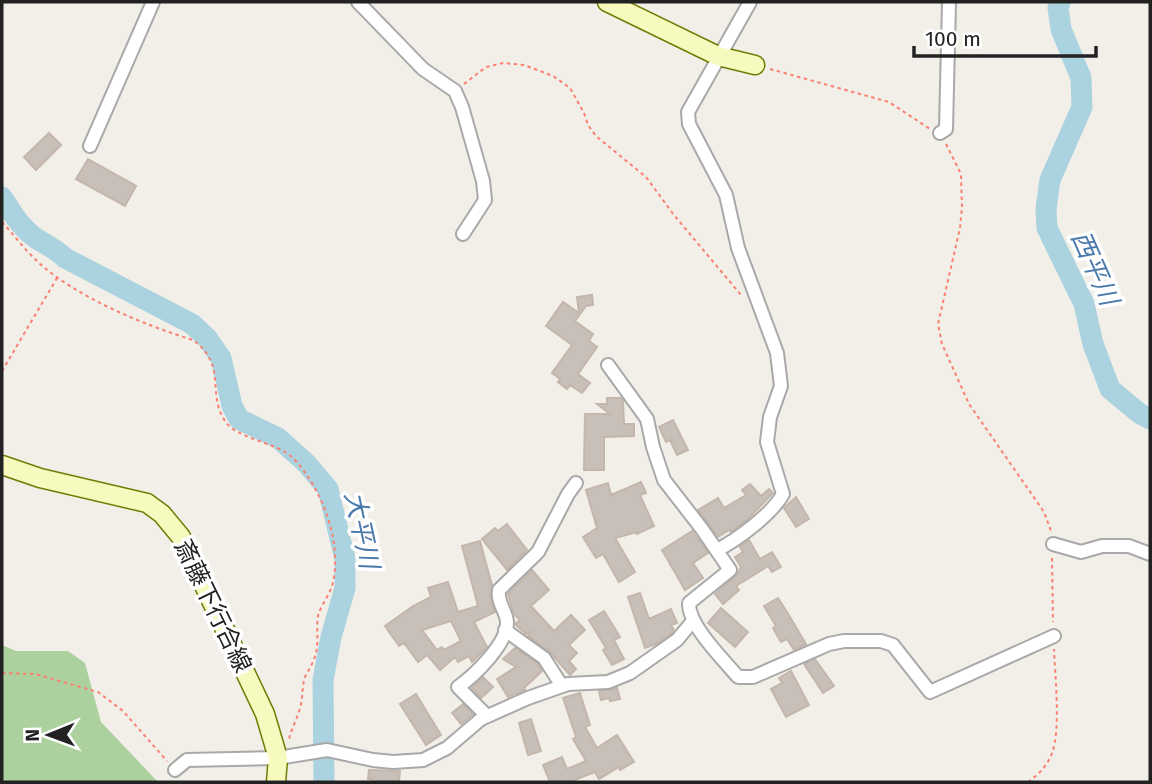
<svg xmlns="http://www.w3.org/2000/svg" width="1152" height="784" font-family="'Fira Sans','Noto Sans JP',sans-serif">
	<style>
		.forest { fill: #add19e }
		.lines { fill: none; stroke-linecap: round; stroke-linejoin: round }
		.river { stroke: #aad3df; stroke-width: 21 }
		.building { fill: #c7bfb8; stroke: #c4b6ab; stroke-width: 2; fill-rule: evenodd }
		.street-casing { stroke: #a9a9a9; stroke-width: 16 }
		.secondary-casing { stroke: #707d05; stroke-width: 21 }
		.path { stroke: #fa8072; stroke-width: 2; stroke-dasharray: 3.5 3.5; stroke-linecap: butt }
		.street { stroke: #fff; stroke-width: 12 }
		.secondary { stroke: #f7fabf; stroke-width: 18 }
		.labels { text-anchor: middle; stroke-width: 7; stroke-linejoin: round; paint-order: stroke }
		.street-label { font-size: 24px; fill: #222; stroke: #fff }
		.water-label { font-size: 26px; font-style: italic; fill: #4a7aab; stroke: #fff }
	</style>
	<rect width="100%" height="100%" fill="#f2efe9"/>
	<!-- forest -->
	<path class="forest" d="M2,645L16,651H68L85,663L101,722L158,782H2Z"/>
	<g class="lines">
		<!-- river -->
		<path class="river" d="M1060,2L1058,8L1061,29L1081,78L1082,107L1050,180L1046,209L1047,228L1084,304L1093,344L1110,389L1139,413L1150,419
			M2,197C12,213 21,228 37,239C47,245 56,249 65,258L192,324L207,338L221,358L232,406L239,419L278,438L306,463L328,489L345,559V588L331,637L323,680L324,782"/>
	</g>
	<!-- building -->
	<path class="building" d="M49,133L61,145L36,170L24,157Z
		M88,159L136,186L125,206L76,179Z
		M592,295L593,305L586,306L575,321L593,334L589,341L597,347L578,374L590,383L582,393L570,385L567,389L558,382L560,379L552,373L572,345L546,326L563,302L579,313L577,297Z
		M607,398H621L623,401L624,424H634V436L604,437V470H584L585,414H610L597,404H607Z
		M673,420L688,450L677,455L670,440L666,442L659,427Z
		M641,482L646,493L640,495L654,526L637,534V532L615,538L635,572L619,582L603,554L596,558L583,537L597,528L586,490L608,483L611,495Z
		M750,484L761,496L769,489L773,493L748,519L731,532L729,530L718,537L698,510L718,498L724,508L746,495L742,490Z
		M796,497L809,519L796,527L784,508Z
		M507,524L527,550L507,570L482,539L495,528L498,531Z
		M692,531L708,553L693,563L703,578L685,590L662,550Z
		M749,540L760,559L772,552L781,567L772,572L768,566L736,586L739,590L723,604L715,594L738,574L741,567L735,557L743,552L740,547Z
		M480,541L492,585L490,596L495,612L474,622L487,647L472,662L469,656L458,662L455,657L440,670L427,655L418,662L404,643L399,646L385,626L413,606L431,597L428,588L448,582L458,612L478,606L462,546ZM451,621L461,641L444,650L442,647L437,650L422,630Z
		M532,570L549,590L531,606L554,631L571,615L585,630L569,645L577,653L569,661L576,669L570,675L549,651L528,636L532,631L526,634L515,624L520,620L514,614L508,594Z
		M640,593L649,619L671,609L677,623L671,625L674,630L671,634L656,644L645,648L628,597Z
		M778,598L787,612L806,644L794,650L787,639L781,642L773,628L776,626L764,606Z
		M721,608L748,632L735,647L708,623Z
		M604,611L620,637L614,640L624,659L612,665L603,650L606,648L589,620Z
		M515,648L538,664L542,671L524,688L525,690L508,697L497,679L516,667L503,659Z
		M815,659L834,686L823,693L804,664Z
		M791,671L809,705L786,717L771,689L782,683L779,678Z
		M483,677L493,687L481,698L472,688Z
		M617,688L620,699L610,701L609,698L601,700L599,691Z
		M580,693L590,725L585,727L597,748L617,735L634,762L620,770L619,767L599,779L595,772L569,782H550L543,765L562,757L567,769L586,761L573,739L576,737L563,698Z
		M416,694L441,735L426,745L400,704Z
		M463,704L473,714L461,724L452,713Z
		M531,719L541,751L528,755L519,723Z
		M369,770L400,771L399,782H371V779H368Z"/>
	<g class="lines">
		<defs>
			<path id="street" d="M358,2L423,69L455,91L462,107L483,181L485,200L463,234
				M940,133L946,129L949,2
				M90,146L153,2
				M608,365L647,419L653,447L664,480L702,529L730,570L689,603C688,625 723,659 738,677H753L829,644L844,641H881L893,645L930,692L1054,636
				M1053,544L1081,552L1102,546H1129L1150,554
				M717,550C737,540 772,514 783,494L767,442L770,417L781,386L777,353L738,248L726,195L689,124L688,112L750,2
				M505,630L544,658L562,686
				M487,716L458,687C474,676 508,643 507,622C506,610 497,603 499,590L538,552L568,494L576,483
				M175,770L187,760L278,758L327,750L373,760L393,762L423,760L447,748L481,719L528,698L568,684L608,682L630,673L677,640L692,622"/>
			<path id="secondary" d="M607,2L718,56L755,65
				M2,465L40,478L147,503L162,514L181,537L265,714L278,758L276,782"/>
		</defs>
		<!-- street casing -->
		<use href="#street" class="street-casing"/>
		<!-- secondary casing -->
		<use href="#secondary" class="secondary-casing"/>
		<!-- path -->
		<path class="path" d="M770,69L889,102L930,129
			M464,84L486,67L503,63L524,65L553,76L570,88L584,113L588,125L596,136L646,177L674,215L741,295
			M946,144L961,174L962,207L960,228L938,324L942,344L969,404L1044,512L1051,531
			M2,222C14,235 25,250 38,262C76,297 144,325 193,340C228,366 206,392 225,421C238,440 276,441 294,459C322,489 342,541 333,582C331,594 321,604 318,616C316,628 319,641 316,653C314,662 309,669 305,677C302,686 303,695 301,704C299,715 292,727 289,739
			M2,371L57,278
			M1052,558L1053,622
			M2,673L35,674L98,692L123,711L167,761
			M1028,782C1038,775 1048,765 1052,753C1061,729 1055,676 1054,649"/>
		<!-- street -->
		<use href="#street" class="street"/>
		<!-- secondary -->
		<use href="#secondary" class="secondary"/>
	</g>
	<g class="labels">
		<!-- street labels -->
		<g class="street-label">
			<text transform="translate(213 606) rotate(64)" y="8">斎藤下行合線</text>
		</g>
		<!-- water labels -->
		<g class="water-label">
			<text transform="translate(1095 268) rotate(66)" y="9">西平川</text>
			<text transform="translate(362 530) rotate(78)" y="9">大平川</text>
		</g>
	</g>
	<!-- border -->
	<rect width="1152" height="784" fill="none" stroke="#222222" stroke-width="7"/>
	<!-- north arrow -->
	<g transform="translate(49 735) rotate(269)" stroke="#ffffff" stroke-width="5" paint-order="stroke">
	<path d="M0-5L12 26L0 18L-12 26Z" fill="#222222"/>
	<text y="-10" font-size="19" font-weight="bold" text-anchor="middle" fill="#222222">N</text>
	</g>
	<!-- scale -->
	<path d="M914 46v10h182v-10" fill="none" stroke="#222222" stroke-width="3.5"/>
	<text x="925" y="46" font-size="21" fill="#222222" stroke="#ffffff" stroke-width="5" paint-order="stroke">100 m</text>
</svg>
